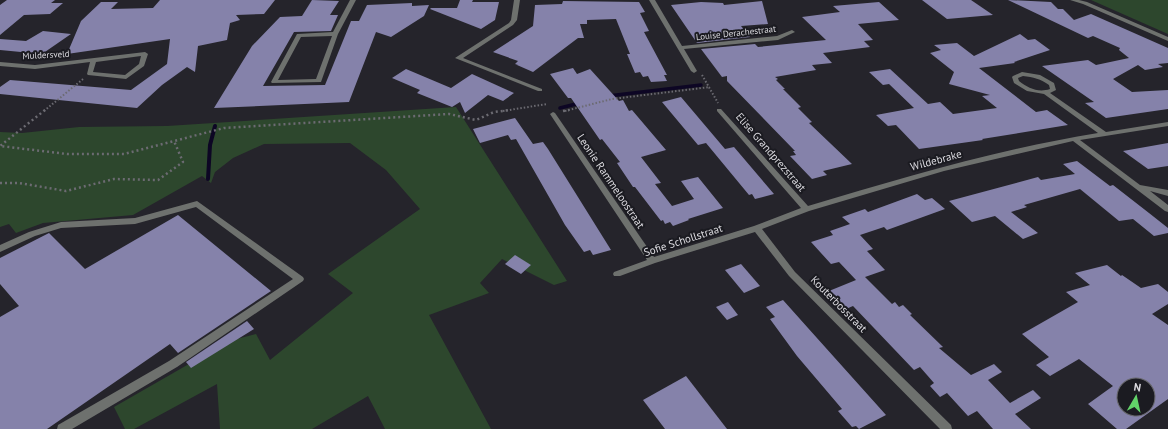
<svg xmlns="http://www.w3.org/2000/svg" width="1168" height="429" font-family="'PT Sans',sans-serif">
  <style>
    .green { fill: #2d472d }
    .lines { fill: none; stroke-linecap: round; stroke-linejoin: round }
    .stream-far1 { stroke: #0d0624; stroke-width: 3.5 }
    .stream { stroke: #0d0624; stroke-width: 4 }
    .building { fill: #8582aa; fill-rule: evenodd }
    .path-far1 { stroke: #6c6b72; stroke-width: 2; stroke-dasharray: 1.5 2; stroke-linecap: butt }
    .path { stroke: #6c6b72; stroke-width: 2.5; stroke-dasharray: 2 3; stroke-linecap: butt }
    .service { fill: #6e716e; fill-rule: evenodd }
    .minor { fill: #6e716e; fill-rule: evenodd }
    .tertiary { fill: #6e716e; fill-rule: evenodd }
    .labels { text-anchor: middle; stroke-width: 4; stroke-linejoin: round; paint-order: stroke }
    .far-street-label { font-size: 9px; fill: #dcdbe0; stroke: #1b1b21 }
    .street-label { font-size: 11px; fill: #dcdbe0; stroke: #1b1b21 }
  </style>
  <rect width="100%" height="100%" fill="#25242b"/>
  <g class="green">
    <polygon points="1091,0 1168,0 1168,34"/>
    <polygon points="456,107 567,281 554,285 502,259 480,283 489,293 429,315 491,429 385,429 368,396 312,429 220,429 217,384 134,429 125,429 114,407 229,341 256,334 270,360 353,293 328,274 420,209 386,170 350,143 264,144 233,158 215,172 211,183 202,176 133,215 43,223 16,233 9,224 0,227 0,132 22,133 79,127 167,126"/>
  </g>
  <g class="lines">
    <g class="stream-far1">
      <polyline points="608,96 701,85"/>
      <polyline points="560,108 580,103"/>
    </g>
    <polyline class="stream" points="208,179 210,145 215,126"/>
  </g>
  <g class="building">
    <polygon points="7,0 55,0 51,3 63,3 50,14 24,15 0,35 0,5"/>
    <polygon points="160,0 275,0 264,14 236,15 240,20 230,23 227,40 198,46 195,72 187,67 162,85 137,108 0,94 0,87 10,80 131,90 167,64 170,39 67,54 81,21 101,2 118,2 111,9 153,8"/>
    <polygon points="312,0 339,1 330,15 338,15 331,31 294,32 263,86 325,85 351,21 359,21 367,5 412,3 412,6 429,5 424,16 391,37 376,32 349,102 214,108 252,46 280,17 302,16"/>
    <polygon points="460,0 473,0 472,2 499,2 495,20 481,29 430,9 431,8 457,8"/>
    <polygon points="922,0 971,0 993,15 947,19"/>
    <polygon points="1008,0 1051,2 1058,9 1063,9 1074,20 1091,14 1168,48 1168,63 1158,64 1163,67 1145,70 1138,65 1113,79 1132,92 1168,90 1168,109 1106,118 1085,103 1094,102 1042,66 1088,60 1096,65 1129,58 1119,50 1120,48 1093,36 1088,38"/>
    <polygon points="563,1 639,2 645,12 640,13 649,31 644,32 667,75 664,75 667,81 651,82 648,76 643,77 640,72 635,73 627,54 630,54 616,19 587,20 587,24 580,24 584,38 578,38 533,72 517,65 518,65 515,64 518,61 493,52 533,26 535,5 562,4"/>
    <polygon points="762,1 768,24 741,26 750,37 697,43 671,5 701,2 723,3 724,5"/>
    <polygon points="879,2 899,20 858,24 873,40 864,41 870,47 823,53 832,63 812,65 816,70 775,77 778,79 776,80 785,89 783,89 801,107 798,108 812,122 809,123 852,164 823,171 827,175 812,179 790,156 796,155 793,151 795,151 727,81 727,76 722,77 701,49 755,44 758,47 826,40 802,17 840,12 833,6"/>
    <polygon points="43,31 71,34 42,54 0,50 0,39 26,41"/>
    <polygon points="1020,34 1028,40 1035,39 1050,50 1014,62 1015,63 979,68 1036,112 1047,110 1068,125 982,139 983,140 919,149 896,125 888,126 876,115 914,108 889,84 883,85 869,72 890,69 928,104 940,102 953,114 997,108 982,96 990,95 949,84 954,72 930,53 941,50 934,45 957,43 974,56"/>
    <polygon points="573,68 577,74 590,69 619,101 623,100 629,111 632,110 666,150 641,157 661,183 655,184 672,206 694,199 681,181 698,177 723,208 688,219 689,220 673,226 670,222 665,224 663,220 661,221 635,187 633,187 617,163 620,162 602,139 600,140 571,98 568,98 550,74"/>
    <polygon points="406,69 451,88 472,74 514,93 503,101 488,95 465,113 460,102 452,107 417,93 420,90 392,78"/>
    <polygon points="681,97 725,149 734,147 774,194 755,199 752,194 749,195 706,143 698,145 662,102"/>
    <polygon points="515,118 533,144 543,142 548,149 611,250 593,255 590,250 584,252 565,225 516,139 511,140 508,135 480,143 473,129"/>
    <polygon points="1168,143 1168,166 1148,169 1123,151"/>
    <polygon points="1077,161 1110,186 1113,185 1149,213 1168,228 1168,233 1154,236 1133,219 1119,221 1080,189 1024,205 1027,207 1011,212 1038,233 1023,239 995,216 972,222 949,201 1038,177 1041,180 1075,174 1063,164"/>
    <polygon points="917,194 925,200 932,198 945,209 887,230 884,227 860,235 873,249 867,251 885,270 865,277 892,304 895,302 899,307 903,305 912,314 910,315 943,347 939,348 971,375 994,364 1002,372 988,380 1010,403 1033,390 1041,398 1015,414 1031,429 993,429 977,411 968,416 947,393 940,397 930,386 934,383 920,367 914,370 853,306 846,309 829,291 856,280 839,262 831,264 811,242 833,235 830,231 850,224 842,217 865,209 868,212"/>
    <polygon points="178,215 271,291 178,353 170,344 47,429 0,429 0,317 19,306 0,284 0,258 49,233 85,269"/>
    <polygon points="515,255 531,265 521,274 505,264"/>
    <polygon points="741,264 760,286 744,293 725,270"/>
    <path d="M1107 265 1121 276 1122 275 1141 288 1158 284 1168 292V304L1152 314 1168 325V399L1126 429H1117L1088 404 1113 386 1079 359 1050 376 1036 365 1049 357 1022 334 1078 302 1066 292 1090 285 1075 273ZM1124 385H1148V409H1124Z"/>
    <polygon points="783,300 808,328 886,415 859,429 856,426 852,427 838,411 842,409 797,356 770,319 775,317 766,307"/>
    <polygon points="728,302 738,315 727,320 716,307"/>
    <polygon points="247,321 254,329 191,368 186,362"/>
    <polygon points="686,376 727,429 665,429 643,400"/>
  </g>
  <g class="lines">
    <g class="path-far1">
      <polyline points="702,75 718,103"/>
      <polyline points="44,111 83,79"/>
      <polyline points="503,111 547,104"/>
      <polyline points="565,111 612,99 710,87"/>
    </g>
    <g class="path">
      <polyline points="45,110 0,146 67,154 124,154 224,128 449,114 476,120 494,112 510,110"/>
      <polyline points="563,111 569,110"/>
      <polyline points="0,183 19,183 66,191 114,179 158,180 183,162 174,141"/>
    </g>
    <g class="service">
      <path d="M350 0H356L338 34 321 82 272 83 271 82 297 34 333 32ZM332 36 316 79 278 80 301 37Z"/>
      <polygon points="197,201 303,277 304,279 303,281 177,367 72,429 57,429 58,425 169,361 293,279 196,207 135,224 61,228 35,236 0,252 0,245 29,232 61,222 135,218"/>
    </g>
    <g class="minor">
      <polygon points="514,0 520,0 517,20 513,25 463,58 542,89 542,91 538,91 455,58 509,23 511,20"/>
      <polygon points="649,0 655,0 682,46 777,36 792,30 795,32 778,40 684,49 697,71 694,73 691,71"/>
      <path d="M145 52 148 54 144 66 126 79 88 75 87 74 90 62 35 69 0 66V62L35 65ZM141 56 139 64 125 75 93 72 96 62Z"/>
      <path d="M1022 72 1040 75 1054 83 1056 90 1050 93 1106 132 1168 122V126L1080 140 1140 185 1168 190V196L1150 191 1168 205V212L1165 211 1073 141 944 171 809 211 762 229 795 272 951 425 952 429H940L789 276 755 232 655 263 620 276H614L613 274 614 272 647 260 550 114 553 112 555 113 654 257 754 226 801 208 717 111V109H721L808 206C903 178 999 149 1098 133L1044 94 1027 91 1014 83 1012 77 1013 76ZM1023 76C1033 77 1041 79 1049 85L1050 89C1038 93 1028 88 1019 81L1018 78Z"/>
    </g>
    <polygon class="tertiary" points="1070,0 1079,0 1087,2 1168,37 1168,41 1083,4"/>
  </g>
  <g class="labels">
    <g class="far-street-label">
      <text transform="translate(736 33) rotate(-6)" y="3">Louise Derachestraat</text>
      <text transform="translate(46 55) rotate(-3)" y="3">Muldersveld</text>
    </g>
    <g class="street-label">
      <text transform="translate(771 152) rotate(49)" y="4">Elise Grandprezstraat</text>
      <text transform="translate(936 160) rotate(-15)" y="4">Wildebrake</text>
      <text transform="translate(611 181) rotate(56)" y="4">Leonie Rammeloostraat</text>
      <text transform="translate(683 240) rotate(-18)" y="4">Sofie Schollstraat</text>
      <text transform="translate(839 304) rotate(45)" y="4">Kouterbosstraat</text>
    </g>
  </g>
  <g transform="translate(1136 397) rotate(9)"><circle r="19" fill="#1b1b21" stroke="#68686d"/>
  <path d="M0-3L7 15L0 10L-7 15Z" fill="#62d469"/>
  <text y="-6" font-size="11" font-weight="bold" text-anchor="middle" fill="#dcdbe0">N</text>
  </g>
</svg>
